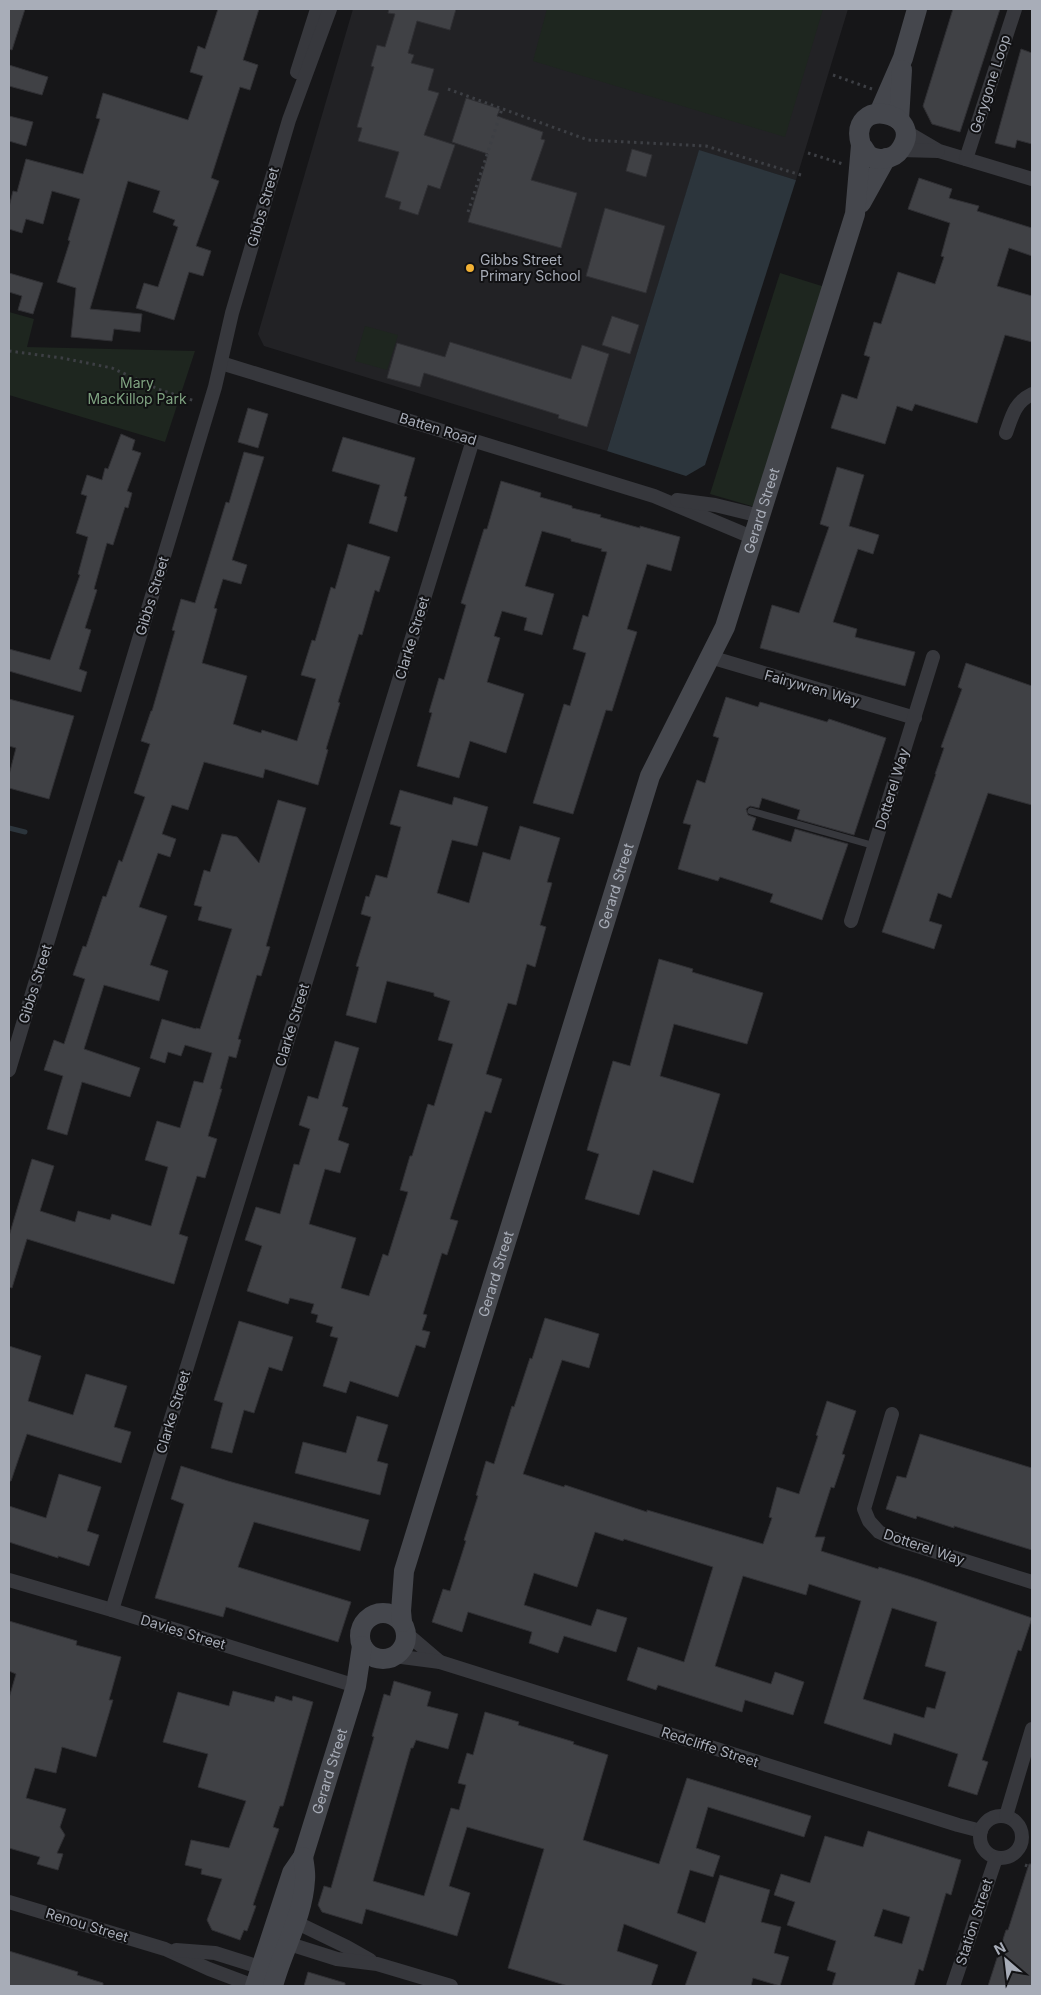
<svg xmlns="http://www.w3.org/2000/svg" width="1041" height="1995" font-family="Inter,sans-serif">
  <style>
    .built { fill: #222225 }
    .green { fill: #1e261f }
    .water { fill: #2c353c }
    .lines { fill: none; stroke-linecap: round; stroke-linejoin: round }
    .stream { stroke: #2c353c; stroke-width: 5 }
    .building { fill: #404145; stroke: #303034; fill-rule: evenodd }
    .path { stroke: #3d3f44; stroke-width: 3; stroke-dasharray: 2.5 4; stroke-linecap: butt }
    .lane { stroke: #37383d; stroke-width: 7 }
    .street { stroke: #37383d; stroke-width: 14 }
    .secondary { stroke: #45474d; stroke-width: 20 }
    .poi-dot { fill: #f2b134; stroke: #111113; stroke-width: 2 }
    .labels { text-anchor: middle; stroke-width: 4; stroke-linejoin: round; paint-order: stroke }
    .street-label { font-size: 14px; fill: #a8adb8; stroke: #111113 }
    .poi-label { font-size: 14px; fill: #a8adb8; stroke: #111113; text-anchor: start }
    .park-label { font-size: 14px; fill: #7fa381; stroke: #111113 }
  </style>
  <rect width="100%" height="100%" fill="#161618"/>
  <polygon class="built" points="353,9 848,9 796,180 699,151 607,451 264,346 258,334"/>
  <g class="green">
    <polygon points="547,9 823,9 785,137 533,61"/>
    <polygon points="780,273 825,287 755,507 710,494"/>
    <polygon points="9,312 34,319 27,347 195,351 165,442 9,395"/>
    <polygon points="365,326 398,335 387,370 355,361"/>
  </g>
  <polygon class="water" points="699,150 796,180 705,465 686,476 607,451"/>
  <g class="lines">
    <polyline class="stream" points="9,828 25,832"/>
  </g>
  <g class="building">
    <polygon points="9,9 25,9 12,50 9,49"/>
    <polygon points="218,9 259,9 243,60 258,65 250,90 240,87 211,178 219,181 196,246 211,251 203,276 189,272 174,320 136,308 144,283 158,287 178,227 173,225 175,220 153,212 160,191 128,181 90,309 142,314 140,332 114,329 112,341 71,337 76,288 57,282 70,241 68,240 80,199 52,191 43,224 26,219 22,233 9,229 9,207 13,191 17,192 26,159 83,174 100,119 96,118 103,93 188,120 203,76 190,72 198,46 205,49"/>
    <polygon points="389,9 456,9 450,30 417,21 408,53 414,55 411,63 434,69 428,90 439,93 424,135 455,145 440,189 428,185 418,215 399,209 401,202 385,197 399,152 358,141 362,128 357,127 374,67 371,66 377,45 385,47 395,14 388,13"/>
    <polygon points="953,9 1000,9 960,132 932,124 923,106"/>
    <polygon points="1021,49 1032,53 1032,144 1017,140 1015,148 995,143"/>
    <polygon points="9,65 48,77 42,95 9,86"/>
    <polygon points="466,98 500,109 497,116 543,132 541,139 545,140 531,180 577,193 561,248 468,222 488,154 452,142"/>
    <polygon points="9,116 33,122 26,146 9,141"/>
    <polygon points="632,149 652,155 646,177 626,171"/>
    <polygon points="919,178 952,189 949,198 979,206 977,211 1032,228 1032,256 1009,248 997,286 1032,296 1032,342 1005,335 977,423 915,404 912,411 897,406 885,444 831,428 842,394 857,399 870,357 864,355 874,322 881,324 898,272 935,284 944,257 941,256 950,223 908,209"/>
    <polygon points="605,208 665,226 646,293 586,276"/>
    <polygon points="9,273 43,283 33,314 18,310 22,296 9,292"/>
    <polygon points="612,316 639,325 630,354 602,345"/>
    <polygon points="450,342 571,379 582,345 609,354 587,427 558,418 559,415 424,373 420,387 387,378 397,343 445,357"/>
    <polygon points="248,408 268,414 258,448 238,442"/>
    <polygon points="121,434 135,440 132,450 141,453 127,491 132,493 128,508 125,507 113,545 107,543 94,589 97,590 85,628 91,630 79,669 87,672 81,692 9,671 9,649 50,660 80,575 78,574 88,537 76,533 87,496 81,494 87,475 102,480 105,468 108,469"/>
    <polygon points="343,437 415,458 404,496 407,497 397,532 369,523 380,485 332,471"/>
    <polygon points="244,452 264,457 232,560 247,565 241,584 223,579 214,608 217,609 202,663 247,676 233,724 261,733 262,730 297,741 316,679 301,675 312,640 315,641 331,587 335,589 348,544 390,557 379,592 375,590 362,635 359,634 338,702 340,703 326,749 328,750 318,785 265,769 263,778 204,762 188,810 172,805 162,834 176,839 170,857 158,853 139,907 167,916 150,965 168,971 159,1001 104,985 84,1049 140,1068 130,1097 82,1082 67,1135 47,1129 63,1076 44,1070 54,1040 64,1044 85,979 73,975 83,946 86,947 103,896 106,897 119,860 122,862 145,797 134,793 150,744 141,741 151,711 152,711 175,631 172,630 181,599 195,603 226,502 229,503"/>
    <polygon points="837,467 864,475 849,526 879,535 873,554 858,549 833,622 857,629 855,637 915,652 905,686 760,648 772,605 799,613 829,527 820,524"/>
    <polygon points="501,481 541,493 540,497 572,506 572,508 601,515 600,517 640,528 640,526 680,537 671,571 647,564 627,629 637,632 612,711 606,710 573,814 533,803 564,704 570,706 586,653 573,649 583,615 588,617 607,552 601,551 602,549 571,541 571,539 542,531 525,586 554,594 542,635 524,630 527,618 502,611 494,636 500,638 487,682 524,694 506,753 470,741 459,778 417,766 432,713 429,712 439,678 444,680 466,605 461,603 484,529 487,529"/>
    <polygon points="966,663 1032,686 1032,805 988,793 951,898 938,893 929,921 942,925 934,949 882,932 936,774 935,774 944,748 941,747 962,689 958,687"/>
    <polygon points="726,697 758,707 760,702 827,722 829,719 886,738 854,835 797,819 800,810 762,798 759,808 750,806 746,809 748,815 756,818 752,830 791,842 795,829 848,844 822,920 770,902 773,894 720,877 718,881 678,869 691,825 683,823 697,780 705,783 719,738 713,736"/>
    <polygon points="9,699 74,716 49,799 9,788 9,775 16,748 9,746"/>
    <polygon points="400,790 452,805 454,797 488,807 477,846 452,840 437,893 469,903 483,852 510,860 520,826 560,838 547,882 552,883 540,925 546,927 535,967 527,964 516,1005 508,1003 486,1074 502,1079 491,1113 485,1111 450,1219 458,1221 447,1255 442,1253 423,1314 427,1315 422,1330 430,1332 425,1348 416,1345 398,1397 350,1381 346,1393 323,1386 338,1338 330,1336 333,1327 316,1322 318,1315 311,1313 314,1304 290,1298 288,1304 247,1291 262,1246 245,1240 256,1207 280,1214 294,1164 299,1165 310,1129 299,1125 308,1096 318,1099 335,1041 359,1048 342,1106 348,1108 338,1140 349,1144 340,1173 325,1169 309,1224 356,1238 341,1288 369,1296 383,1254 388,1256 408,1192 400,1190 410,1156 412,1156 428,1104 434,1106 453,1044 438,1040 450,1001 434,996 434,993 387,981 376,1023 346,1015 359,967 356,966 371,917 361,914 366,896 369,897 376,875 387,878 401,827 390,824"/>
    <polygon points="278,800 306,808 266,946 270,947 261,976 257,975 238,1039 241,1040 236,1058 229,1056 220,1089 222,1089 208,1136 217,1139 205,1178 197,1176 179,1234 188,1237 174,1284 27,1239 12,1288 9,1287 9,1236 32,1159 54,1166 40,1211 75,1222 78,1211 110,1220 112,1214 151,1226 168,1167 145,1160 157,1121 180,1128 194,1081 203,1083 212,1053 185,1045 181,1056 168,1052 165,1063 150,1058 162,1019 196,1029 196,1028 200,1029 232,929 198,920 202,907 194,905 204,870 210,872 222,834 237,837 259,863"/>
    <polygon points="659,959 693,969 692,972 763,993 747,1044 674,1024 660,1076 720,1094 693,1183 653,1170 639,1215 585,1199 599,1154 587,1150 613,1061 630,1066"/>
    <path d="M545 1318 599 1334 589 1368 562 1360 523 1474 564 1487 565 1485 647 1512V1510L763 1544 772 1518 769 1517 777 1487 799 1494 818 1436 816 1435 827 1401 856 1411 842 1454 845 1455 834 1488 831 1487 815 1537H825L821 1551 878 1569 879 1567 918 1579 1032 1618 1021 1651 1018 1650 982 1760 988 1762 977 1795 948 1786 958 1754 894 1733 891 1745 824 1723 861 1601 809 1584 806 1595 743 1576 715 1666 771 1684 775 1672 804 1682 793 1715 745 1700 742 1712 658 1685 656 1690 627 1680 638 1647 684 1662 713 1567 624 1539 623 1541 595 1532 577 1587 534 1573 524 1605 591 1626 597 1609 627 1618 616 1652 564 1636 558 1653 529 1643 532 1632 468 1612 462 1632 432 1622 443 1589 450 1591 466 1541 464 1540 478 1496 476 1495 486 1461 494 1464 512 1406 514 1407 530 1358 532 1359ZM892 1608 937 1622 925 1666 946 1672 935 1709 927 1707 924 1718 863 1699Z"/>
    <polygon points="239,1321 293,1337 282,1371 269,1367 254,1413 244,1410 232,1453 211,1448 223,1403 214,1400"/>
    <polygon points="9,1346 41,1356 28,1401 73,1415 86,1374 127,1386 114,1427 131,1432 121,1463 27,1434 11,1481 9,1481"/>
    <polygon points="357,1416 388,1425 377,1461 388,1464 380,1495 295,1473 303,1442 346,1453"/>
    <polygon points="920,1434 1032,1468 1032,1550 954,1526 954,1528 917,1516 916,1519 886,1509 897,1476 906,1478"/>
    <polygon points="181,1466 228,1481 369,1520 360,1551 254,1522 238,1567 351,1602 338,1642 226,1607 223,1617 155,1598 184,1504 171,1499"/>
    <polygon points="59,1474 101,1487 87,1531 99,1535 89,1566 58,1556 58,1558 9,1542 9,1506 46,1518"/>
    <polygon points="9,1621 77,1641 76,1645 121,1657 109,1700 113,1700 96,1757 62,1747 56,1773 35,1768 26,1798 66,1809 60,1827 65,1835 57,1853 63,1854 58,1870 37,1864 40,1857 9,1848 9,1698 16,1674 9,1671"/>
    <polygon points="394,1681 431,1692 427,1706 458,1714 448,1749 416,1740 413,1748 411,1748 373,1881 424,1896 451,1808 459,1810 466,1785 458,1783 467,1753 473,1755 485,1712 519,1722 518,1725 574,1742 573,1744 608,1755 583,1840 659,1864 687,1778 811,1816 804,1837 708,1807 696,1848 720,1856 713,1877 690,1870 677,1913 705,1923 720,1875 770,1890 761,1922 781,1927 774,1953 789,1957 780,1986 753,1978 751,1986 685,1986 697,1952 624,1924 617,1951 658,1965 651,1986 568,1986 508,1968 544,1849 467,1827 449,1886 470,1893 457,1936 366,1909 362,1924 322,1912 318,1905 324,1886 331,1888 374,1737 372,1736 384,1694 390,1696"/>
    <polygon points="233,1691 274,1702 276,1696 292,1701 293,1696 313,1702 283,1806 280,1806 273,1827 279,1829 253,1905 256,1906 247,1931 244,1930 240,1940 212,1930 207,1920 222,1879 201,1874 202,1869 185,1865 191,1840 229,1848 246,1801 198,1787 208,1754 163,1742 178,1692 229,1706"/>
    <path d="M868 1831 961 1860 951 1895 946 1893 923 1971 919 1969 914 1986H832L836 1973 827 1970 836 1941 787 1925 795 1902 774 1895 781 1874 810 1883 825 1836 863 1847ZM883 1909 910 1917 902 1944 874 1936Z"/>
    <polygon points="1029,1864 1032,1864 1032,1986 988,1986 1006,1930 1008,1930"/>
    <polygon points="9,1951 78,1972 77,1975 103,1983 103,1986 9,1986"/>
    <polygon points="308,1972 345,1983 345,1986 304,1986"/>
  </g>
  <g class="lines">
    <g class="path">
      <polyline points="833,75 872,89"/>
      <polyline points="448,89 588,140 706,146 801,175"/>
      <polyline points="808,153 843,164"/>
      <polyline points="468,212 502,109"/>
      <polyline points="9,351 62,358 112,368 158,389 195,401"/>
      <polyline points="1025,1865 1032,1868"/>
    </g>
    <polyline class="lane" points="751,811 875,846"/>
    <g class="street">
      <polyline points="297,72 317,9"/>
      <polyline points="905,131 939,151 1032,179"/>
      <polyline points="900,150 938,151"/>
      <polyline points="966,159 1015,9"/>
      <polyline points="221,363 654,496 754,538"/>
      <path d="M1006 433C1012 416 1015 402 1032 394"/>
      <polyline points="677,500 715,505 760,516"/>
      <polyline points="710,657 915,718"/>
      <polyline points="851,921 933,657"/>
      <polyline points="9,1070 215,387 232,313 289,120 330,9"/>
      <polyline points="892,1414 864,1509 869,1521 879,1532 892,1538 1032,1582"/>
      <polyline points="9,1580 112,1610 356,1686"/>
      <polyline points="112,1610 473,440"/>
      <polyline points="406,1633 440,1662"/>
      <polyline points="394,1656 440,1662 958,1825 981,1831"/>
      <circle cx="1001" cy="1837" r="21"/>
      <polyline points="1006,1816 1032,1729"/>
      <polyline points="9,1902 165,1949 209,1969 254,1986"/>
      <polyline points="289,1919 347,1947 370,1960"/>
      <polyline points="280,1941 337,1959 377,1964 451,1986"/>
      <polyline points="176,1950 215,1953 269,1970"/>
      <polyline points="953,1986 996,1858"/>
    </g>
    <g class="secondary">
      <polyline points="879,113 903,58 917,9"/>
      <polyline points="899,120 902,70"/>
      <polyline points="861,203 886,158"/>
      <circle cx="383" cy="1636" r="23"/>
      <path id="s1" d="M402 1622 401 1611 404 1571 650 776 725 627 855 214 861 145C846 95 928 111 900 150 894 159 877 162 868 155 866 152 864 148 861 145"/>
      <path id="s2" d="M255 1986 292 1873 303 1857 356 1686 362 1646"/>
      <path d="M273 1986C282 1951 303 1917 305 1880 306 1873 304 1864 303 1857"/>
    </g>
  </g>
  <circle class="poi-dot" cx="470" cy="268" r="5"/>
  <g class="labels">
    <g class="street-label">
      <text transform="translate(990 84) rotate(-72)" y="5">Gerygone Loop</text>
      <text transform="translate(263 207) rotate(-74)" y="5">Gibbs Street</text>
      <text transform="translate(438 429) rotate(17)" y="5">Batten Road</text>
      <text dy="5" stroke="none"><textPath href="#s1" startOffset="1172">Gerard Street</textPath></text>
      <text transform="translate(152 596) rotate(-73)" y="5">Gibbs Street</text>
      <text transform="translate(412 638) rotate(-73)" y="5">Clarke Street</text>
      <text transform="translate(812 688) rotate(16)" y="5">Fairywren Way</text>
      <text transform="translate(892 789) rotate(-73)" y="5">Dotterel Way</text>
      <text dy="5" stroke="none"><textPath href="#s1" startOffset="768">Gerard Street</textPath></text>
      <text transform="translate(35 984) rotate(-73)" y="5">Gibbs Street</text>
      <text transform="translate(292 1025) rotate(-73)" y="5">Clarke Street</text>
      <text dy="5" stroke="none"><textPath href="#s1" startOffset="362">Gerard Street</textPath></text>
      <text transform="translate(173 1412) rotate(-73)" y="5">Clarke Street</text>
      <text transform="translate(924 1547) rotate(19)" y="5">Dotterel Way</text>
      <text transform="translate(183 1632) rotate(17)" y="5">Davies Street</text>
      <text transform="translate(710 1747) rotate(18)" y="5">Redcliffe Street</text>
      <text dy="5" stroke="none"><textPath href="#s2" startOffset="228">Gerard Street</textPath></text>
      <text transform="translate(974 1922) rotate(-72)" y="5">Station Street</text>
      <text transform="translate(87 1925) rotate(17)" y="5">Renou Street</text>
    </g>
    <g class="poi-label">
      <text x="480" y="265">Gibbs Street<tspan x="480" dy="16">Primary School</tspan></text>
    </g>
    <g class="park-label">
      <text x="137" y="388">Mary<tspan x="137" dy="16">MacKillop Park</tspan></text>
    </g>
  </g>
  <rect width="1041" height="1995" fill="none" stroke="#a8adb8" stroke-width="20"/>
  <g transform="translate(1006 1960) rotate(332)" stroke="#111113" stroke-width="4" paint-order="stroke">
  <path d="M0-4L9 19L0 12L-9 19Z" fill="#a8adb8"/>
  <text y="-8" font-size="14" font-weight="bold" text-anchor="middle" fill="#a8adb8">N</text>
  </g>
</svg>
